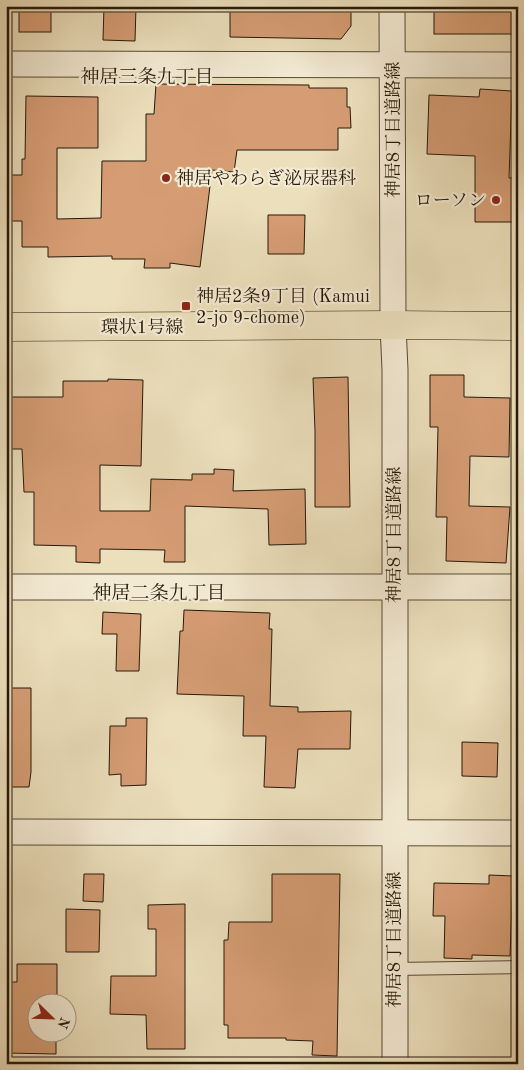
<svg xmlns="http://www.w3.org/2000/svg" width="524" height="1070" font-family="'Old Standard TT','Noto Serif JP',serif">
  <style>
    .building { fill: #d69d75; stroke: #261909 }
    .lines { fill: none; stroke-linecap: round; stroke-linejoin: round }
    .lane-casing { stroke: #584a36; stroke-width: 14 }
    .street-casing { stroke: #584a36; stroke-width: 27 }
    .primary-casing { stroke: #261909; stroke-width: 29 }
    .lane { stroke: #f3ead3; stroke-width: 12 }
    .street { stroke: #f3ead3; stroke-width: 25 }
    .primary { stroke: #ecdfbc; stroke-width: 28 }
    .poi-dot { fill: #8f2418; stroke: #f3ead3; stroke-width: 2 }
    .labels { text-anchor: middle; stroke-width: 4.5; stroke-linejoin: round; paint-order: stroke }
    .street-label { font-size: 18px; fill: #261909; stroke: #f3ead3 }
    .poi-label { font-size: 18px; fill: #261909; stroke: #f3ead3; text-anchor: start }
    .neighbourhood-label { font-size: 19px; fill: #261909; stroke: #f3ead3 }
  </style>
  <rect width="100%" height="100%" fill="#ecdfbc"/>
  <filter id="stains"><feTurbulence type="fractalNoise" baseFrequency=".004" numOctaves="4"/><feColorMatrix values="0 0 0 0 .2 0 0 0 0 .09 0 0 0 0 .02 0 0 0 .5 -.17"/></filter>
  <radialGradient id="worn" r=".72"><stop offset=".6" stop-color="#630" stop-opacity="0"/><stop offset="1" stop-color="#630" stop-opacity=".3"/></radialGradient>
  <g class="building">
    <rect x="19" y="6" width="32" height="26"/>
    <polygon points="104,6 136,6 135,41 103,40"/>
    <polygon points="230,6 334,6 334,10 351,10 351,26 341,39 230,37"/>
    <rect x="434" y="6" width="84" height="28"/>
    <polygon points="156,84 309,85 309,88 347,88 347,107 350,107 351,128 338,128 338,150 237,150 234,172 212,170 200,267 170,263 170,268 144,268 145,259 112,259 112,256 48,257 48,247 22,247 22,221 8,221 8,175 22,175 22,159 25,159 26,96 98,97 98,148 57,148 57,219 101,218 102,161 146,161 146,114 154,114"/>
    <polygon points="480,89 512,91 509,178 518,178 518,222 475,222 475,156 427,154 429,95 479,97"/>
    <polygon points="268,215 305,215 304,254 268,254"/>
    <polygon points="430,375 464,375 464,397 510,398 509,457 470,456 469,506 510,507 506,563 446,561 447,517 436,517 438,427 430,427"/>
    <polygon points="348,377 350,507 315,507 315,431 313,378"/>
    <polygon points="108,379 143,380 141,466 100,465 100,511 150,511 151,479 192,480 192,474 214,474 214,469 234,470 233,491 305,489 306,544 269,545 268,509 185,506 185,562 164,562 165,550 100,549 100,563 76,562 76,546 34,545 34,492 24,492 22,449 6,449 6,397 63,397 63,381 108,381"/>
    <polygon points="184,610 270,613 269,629 272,629 270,706 298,707 298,712 351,711 350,749 298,749 295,788 264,787 266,736 243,736 244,696 177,694 180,631 183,631"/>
    <polygon points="103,612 141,614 139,671 116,671 117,634 102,634"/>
    <polygon points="6,688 31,688 31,772 29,787 6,787"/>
    <polygon points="126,718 147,718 146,785 121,786 121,774 109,775 110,726 126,726"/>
    <polygon points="462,742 498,743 497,777 462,776"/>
    <polygon points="84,874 104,874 103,902 83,901"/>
    <polygon points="272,874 340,874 337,1056 312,1055 313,1041 286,1040 286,1038 228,1038 228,1025 224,1025 224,940 228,940 229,922 272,922"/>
    <polygon points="489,875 513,876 510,956 472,955 472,959 444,958 445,916 433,916 434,883 489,884"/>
    <polygon points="185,904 185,1049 147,1049 146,1015 110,1014 111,976 156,976 156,929 148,929 148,905"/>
    <polygon points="66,909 100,910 99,952 66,952"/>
    <polygon points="17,964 57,964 57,1002 38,1002 38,1032 56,1032 56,1054 6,1053 6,982 17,982"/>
  </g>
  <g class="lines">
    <defs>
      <polyline id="lane" points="394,969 518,967"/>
      <g id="street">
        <polyline points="392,6 393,325 395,370 395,1064"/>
        <polyline points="6,64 518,65"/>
        <polyline points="6,587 518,587"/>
        <polyline points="6,832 518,833"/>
      </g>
      <polyline id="primary" points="6,327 393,325 518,326"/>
    </defs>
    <use href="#lane" class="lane-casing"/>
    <use href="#street" class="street-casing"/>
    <use href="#primary" class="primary-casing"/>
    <use href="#lane" class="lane"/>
    <use href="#street" class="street"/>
    <use href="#primary" class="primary"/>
  </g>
  <g class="poi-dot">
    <circle cx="166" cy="178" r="5"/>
    <circle cx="496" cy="200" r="5"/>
    <rect x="181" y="301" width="10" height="10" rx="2.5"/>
  </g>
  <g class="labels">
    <g class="street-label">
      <text transform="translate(393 130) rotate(-90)" y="6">神居8丁目道路線</text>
      <text x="142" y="333">環状1号線</text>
      <text transform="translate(394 535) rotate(-90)" y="6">神居8丁目道路線</text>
      <text transform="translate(394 940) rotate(-90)" y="6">神居8丁目道路線</text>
    </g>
    <g class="poi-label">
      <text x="176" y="184">神居やわらぎ泌尿器科</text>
      <text x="486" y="206" text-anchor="end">ローソン</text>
      <text x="196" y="302">神居2条9丁目 (Kamui<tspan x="196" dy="21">2-jo 9-chome)</tspan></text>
    </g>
    <g class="neighbourhood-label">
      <text x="147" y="83">神居三条九丁目</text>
      <text x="159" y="599">神居二条九丁目</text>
    </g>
  </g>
  <rect width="524" height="1070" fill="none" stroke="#ecdfbc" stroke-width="25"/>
  <rect x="8" y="8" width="509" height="1055" fill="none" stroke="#261909" stroke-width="2.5"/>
  <rect x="12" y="12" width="499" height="1045" fill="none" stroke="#261909"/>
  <g transform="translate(52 1018) rotate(113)"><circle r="24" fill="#f3ead3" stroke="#a19682"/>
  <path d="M0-4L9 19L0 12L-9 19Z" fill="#8f2418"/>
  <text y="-8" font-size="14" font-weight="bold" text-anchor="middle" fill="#261909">N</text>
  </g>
  <rect width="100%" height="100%" filter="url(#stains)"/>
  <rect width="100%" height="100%" fill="url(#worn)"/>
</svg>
